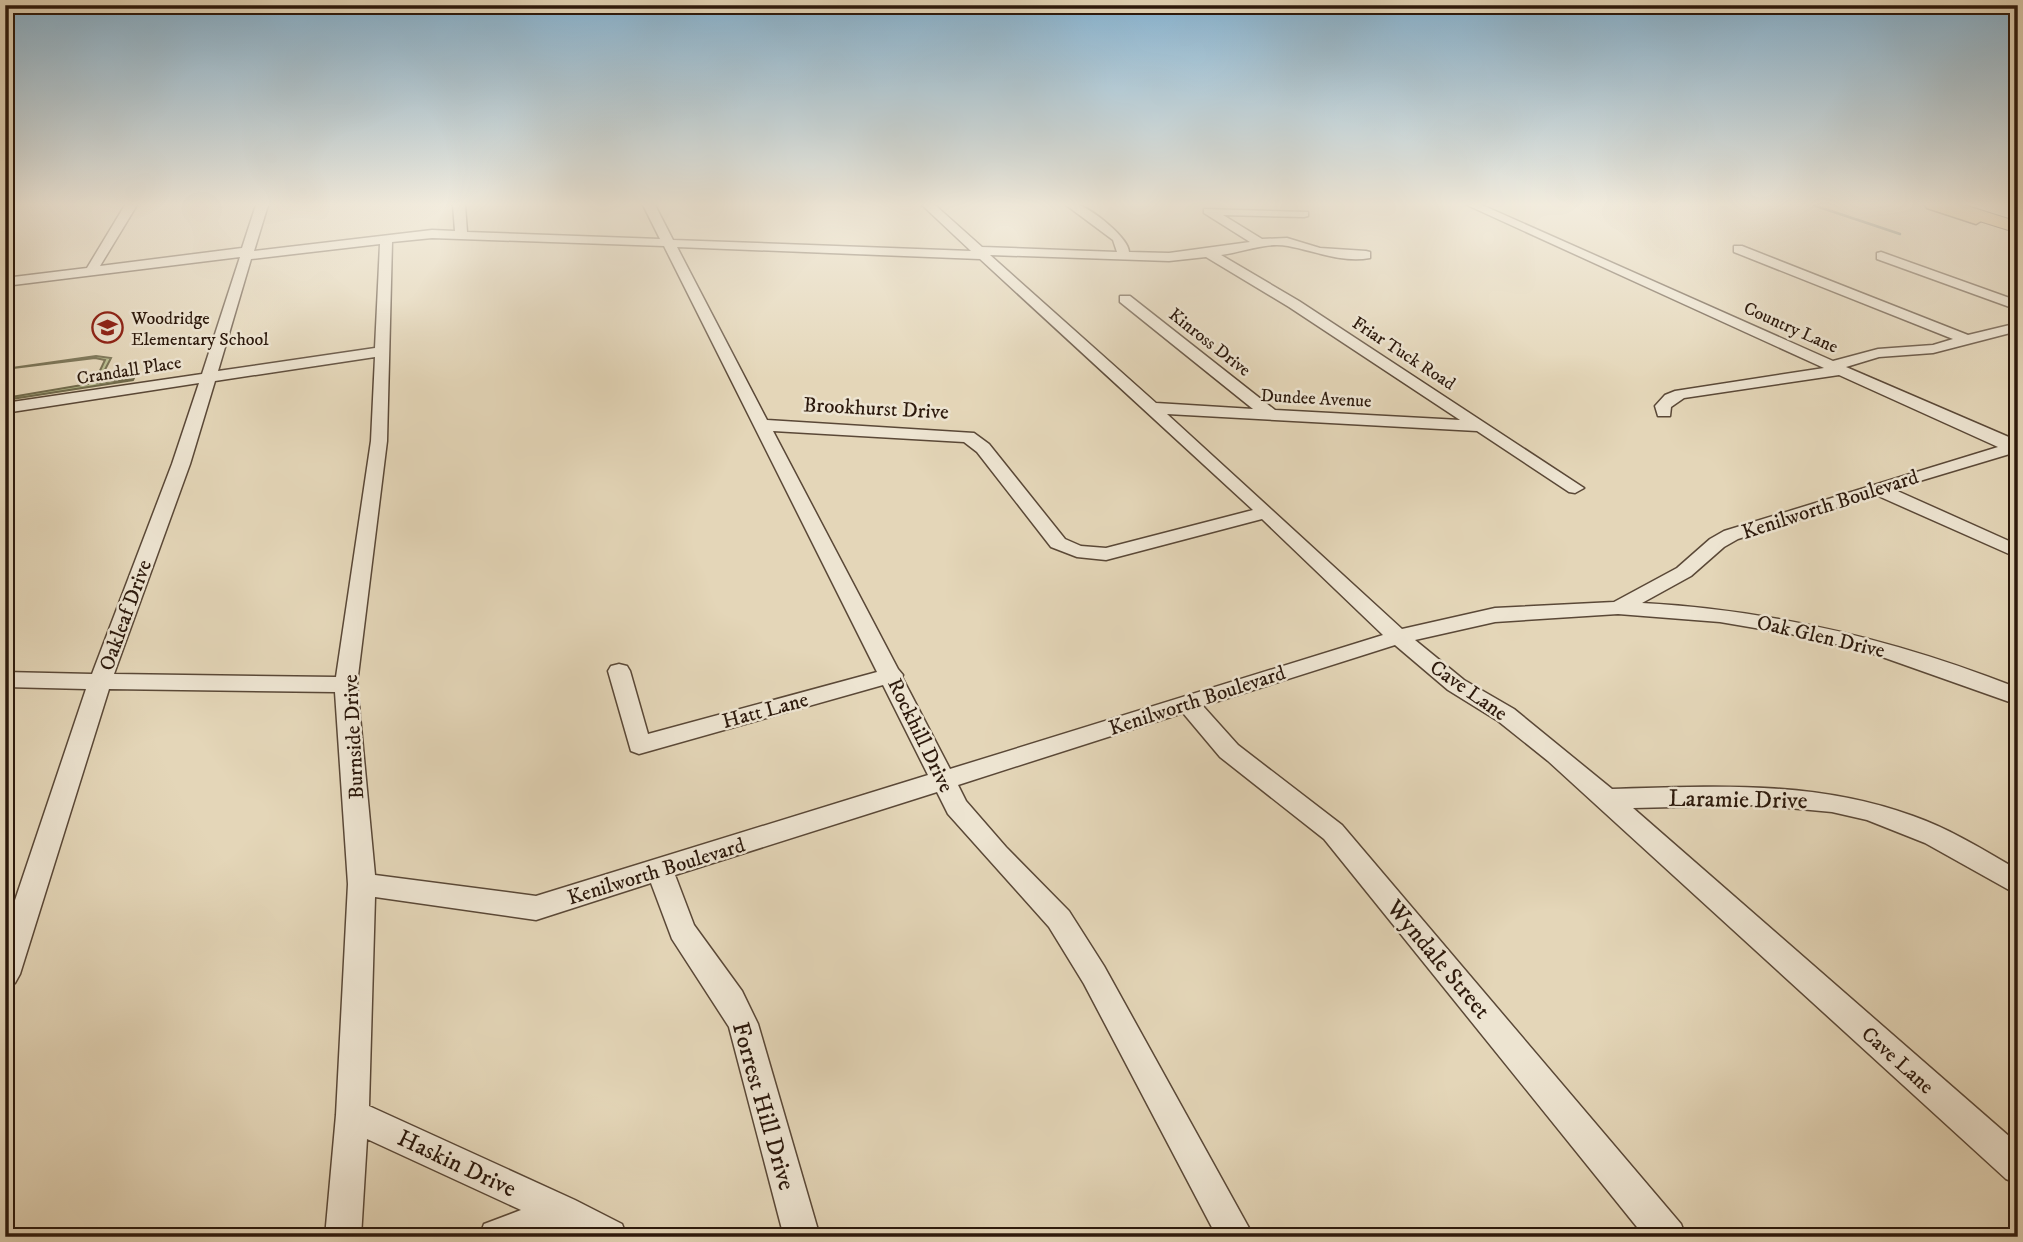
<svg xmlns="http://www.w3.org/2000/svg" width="2023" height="1242" font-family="'IM FELL DW Pica',serif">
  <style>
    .green { fill: #b6bd8d; stroke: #716b4c; stroke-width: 2 }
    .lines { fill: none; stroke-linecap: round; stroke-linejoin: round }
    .stream { stroke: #6c7872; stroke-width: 2.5 }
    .minor-casing { stroke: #5a4837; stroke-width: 3 }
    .major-casing { stroke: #2c190c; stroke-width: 3 }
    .highway-casing { stroke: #2c190c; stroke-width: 2 }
    .minor { fill: #ede4d1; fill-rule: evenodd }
    .major { fill: #e2bb7c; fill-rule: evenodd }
    .highway { fill: #e2bb7c; fill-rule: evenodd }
    .labels { text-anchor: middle; stroke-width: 5; stroke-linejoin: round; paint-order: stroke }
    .far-poi-label { font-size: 18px; fill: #2c190c; stroke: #ede4d1; text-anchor: start }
    .far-street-label { font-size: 18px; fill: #2c190c; stroke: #ede4d1 }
    .street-label { font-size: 21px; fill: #2c190c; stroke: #ede4d1 }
    .near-street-label { font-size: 24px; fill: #2c190c; stroke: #ede4d1 }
  </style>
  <rect width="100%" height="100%" fill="#e4d6b8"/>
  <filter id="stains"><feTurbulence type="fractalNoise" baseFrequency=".00286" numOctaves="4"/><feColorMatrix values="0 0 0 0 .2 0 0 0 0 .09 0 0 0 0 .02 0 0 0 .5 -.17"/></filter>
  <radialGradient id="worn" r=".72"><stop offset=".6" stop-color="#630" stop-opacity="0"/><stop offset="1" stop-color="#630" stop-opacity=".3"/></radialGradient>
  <polygon class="green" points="96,356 111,358 98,383 134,378 133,380 5,400 5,398 88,384 96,379 105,360 95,358 5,369"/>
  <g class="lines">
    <polyline class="stream" points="1813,205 1900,234"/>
    <defs>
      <g id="minor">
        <path d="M125 205H137L100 266 242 248 256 205H268L254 251 432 230 455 231 453 205H465L467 232 660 239 643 205H655L673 240 971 251 922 205H935L982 247 1117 252 1113 240 1066 205C1070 205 1074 204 1078 205 1091 208 1129 238 1129 252L1169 253 1250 242 1204 213V209L1308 212V216L1304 217 1223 215 1262 239 1287 238 1320 248 1366 251 1370 252V258C1341 263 1315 251 1288 246 1265 242 1243 252 1221 255L1299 301 1584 488 1575 493 1569 492 1477 431 1167 414 1402 629 1495 608 1614 602 1677 568 1710 539 1724 531 1998 447 1839 375 1684 398 1671 407 1670 416H1658L1655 406 1665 395 1675 391 1824 368 1467 205H1482L1833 361 1878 349 1933 345 1953 339 1734 252V246H1742L1968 335 2018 323V331L1933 353 1879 357 1846 367 2018 441V454L2013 453 1893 489 2018 545V558L1876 495 1738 539 1724 547 1691 576 1642 603C1773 610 1896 640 2018 688V705L1871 653 1808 637 1720 622 1618 614 1495 622 1415 640 1464 680 1514 709 1612 789C1714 786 1815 780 1913 816 1950 829 1984 850 2018 870V895L1925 843 1867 820 1832 812 1757 805 1633 808 2018 1144V1184L2006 1179 1548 761 1498 721 1448 690 1395 645 1203 706 1238 745 1342 825 1681 1224 1686 1237H1645L1324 839 1220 757 1183 713 958 785 966 801 1006 847 1069 911 1104 966 1254 1237H1217L1084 984 1049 927 948 814 937 792 675 875 694 925 742 991 758 1024 820 1237H784L729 1027 672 939 651 883 536 920 375 897 369 1106 575 1200 622 1224 627 1237H479L484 1224 521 1210 367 1139 361 1237H325L336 1115 348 884 335 692 109 689 20 974 15 983 5 987V930L86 689 5 687V672L92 674 172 464 199 383 5 413V403L202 374 240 257 5 286V278L87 268ZM432 238 664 246 877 672 648 734 630 671 627 666 619 664 611 666 608 671 631 751 639 754 883 685 928 775 536 896 375 875 357 684 387 441 392 242ZM380 244 375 348 218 371 251 259ZM677 247 980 259 1253 510 1106 548 1081 546 1065 539 989 444 974 433 767 420ZM990 255 1169 261 1206 257 1289 307 1460 420 1275 410 1130 296H1120V302L1253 409 1156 403ZM375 357 371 441 336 677 114 674 190 464 215 381ZM773 431 964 442 977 452 1051 547 1077 557 1106 560 1262 519 1383 635 950 769 902 677 903 675 898 669Z"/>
        <polygon points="1881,252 2018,301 2018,310 1877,259 1877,253"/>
      </g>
      <polygon id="major" points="1925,205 1947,205 1981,216 1984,219 1976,224 1927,208"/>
      <polygon id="highway" points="1939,205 1964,205 2018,222 2018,233 1941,209"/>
    </defs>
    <use href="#minor" class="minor-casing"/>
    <use href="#major" class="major-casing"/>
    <use href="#highway" class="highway-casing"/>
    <use href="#minor" class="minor"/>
    <use href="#major" class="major"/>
    <use href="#highway" class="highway"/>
  </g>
  <linearGradient id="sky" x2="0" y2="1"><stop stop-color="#87b5d4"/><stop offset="0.54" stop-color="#f3eddf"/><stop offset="1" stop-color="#f3eddf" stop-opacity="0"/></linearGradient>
  <rect width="2023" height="379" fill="url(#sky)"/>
  <defs>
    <symbol id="school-ring" viewBox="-11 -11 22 22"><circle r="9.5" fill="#ede4d1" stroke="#8f2418" stroke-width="1.5"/><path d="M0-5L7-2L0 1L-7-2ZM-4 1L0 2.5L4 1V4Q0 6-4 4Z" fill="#8f2418"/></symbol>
  </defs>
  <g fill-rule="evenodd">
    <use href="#school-ring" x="90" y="310" width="35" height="35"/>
  </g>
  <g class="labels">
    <g class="far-poi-label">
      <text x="131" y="324">Woodridge<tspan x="131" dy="21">Elementary School</tspan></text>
    </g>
    <g class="far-street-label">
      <text transform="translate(1791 327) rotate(24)" y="6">Country Lane</text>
      <text transform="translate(1210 342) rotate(38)" y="6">Kinross Drive</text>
      <text transform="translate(1404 353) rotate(33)" y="6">Friar Tuck Road</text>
      <text transform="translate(129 370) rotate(-9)" y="6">Crandall Place</text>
      <text transform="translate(1316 398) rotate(3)" y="6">Dundee Avenue</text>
    </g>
    <g class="street-label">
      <text transform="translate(876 408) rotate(3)" y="7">Brookhurst Drive</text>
      <text transform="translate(1830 504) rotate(-18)" y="7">Kenilworth Boulevard</text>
      <text transform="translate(125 615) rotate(-70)" y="7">Oakleaf Drive</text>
      <text transform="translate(1821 636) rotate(13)" y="7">Oak Glen Drive</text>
      <text transform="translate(1469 690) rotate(35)" y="7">Cave Lane</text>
      <text transform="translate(1197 700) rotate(-18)" y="7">Kenilworth Boulevard</text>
      <text transform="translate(765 710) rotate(-15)" y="7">Hatt Lane</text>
      <text transform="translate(921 735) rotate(64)" y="7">Rockhill Drive</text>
      <text transform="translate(353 737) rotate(-93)" y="7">Burnside Drive</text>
      <text transform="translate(656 871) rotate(-17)" y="7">Kenilworth Boulevard</text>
      <text transform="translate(1898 1060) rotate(42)" y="7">Cave Lane</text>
    </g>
    <g class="near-street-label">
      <text transform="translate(1738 799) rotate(1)" y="8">Laramie Drive</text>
      <text transform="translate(1439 959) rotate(50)" y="8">Wyndale Street</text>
      <text transform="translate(764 1106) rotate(74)" y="8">Forrest Hill Drive</text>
      <text transform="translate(457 1163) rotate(25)" y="8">Haskin Drive</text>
    </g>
  </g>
  <rect width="2023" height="1242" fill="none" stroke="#e4d6b8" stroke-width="28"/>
  <rect x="7" y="7" width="2009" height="1228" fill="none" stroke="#2c190c" stroke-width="3.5"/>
  <rect x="14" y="14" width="1995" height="1214" fill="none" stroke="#2c190c" stroke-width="2"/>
  <rect width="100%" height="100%" filter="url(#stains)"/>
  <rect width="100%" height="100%" fill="url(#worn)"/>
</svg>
